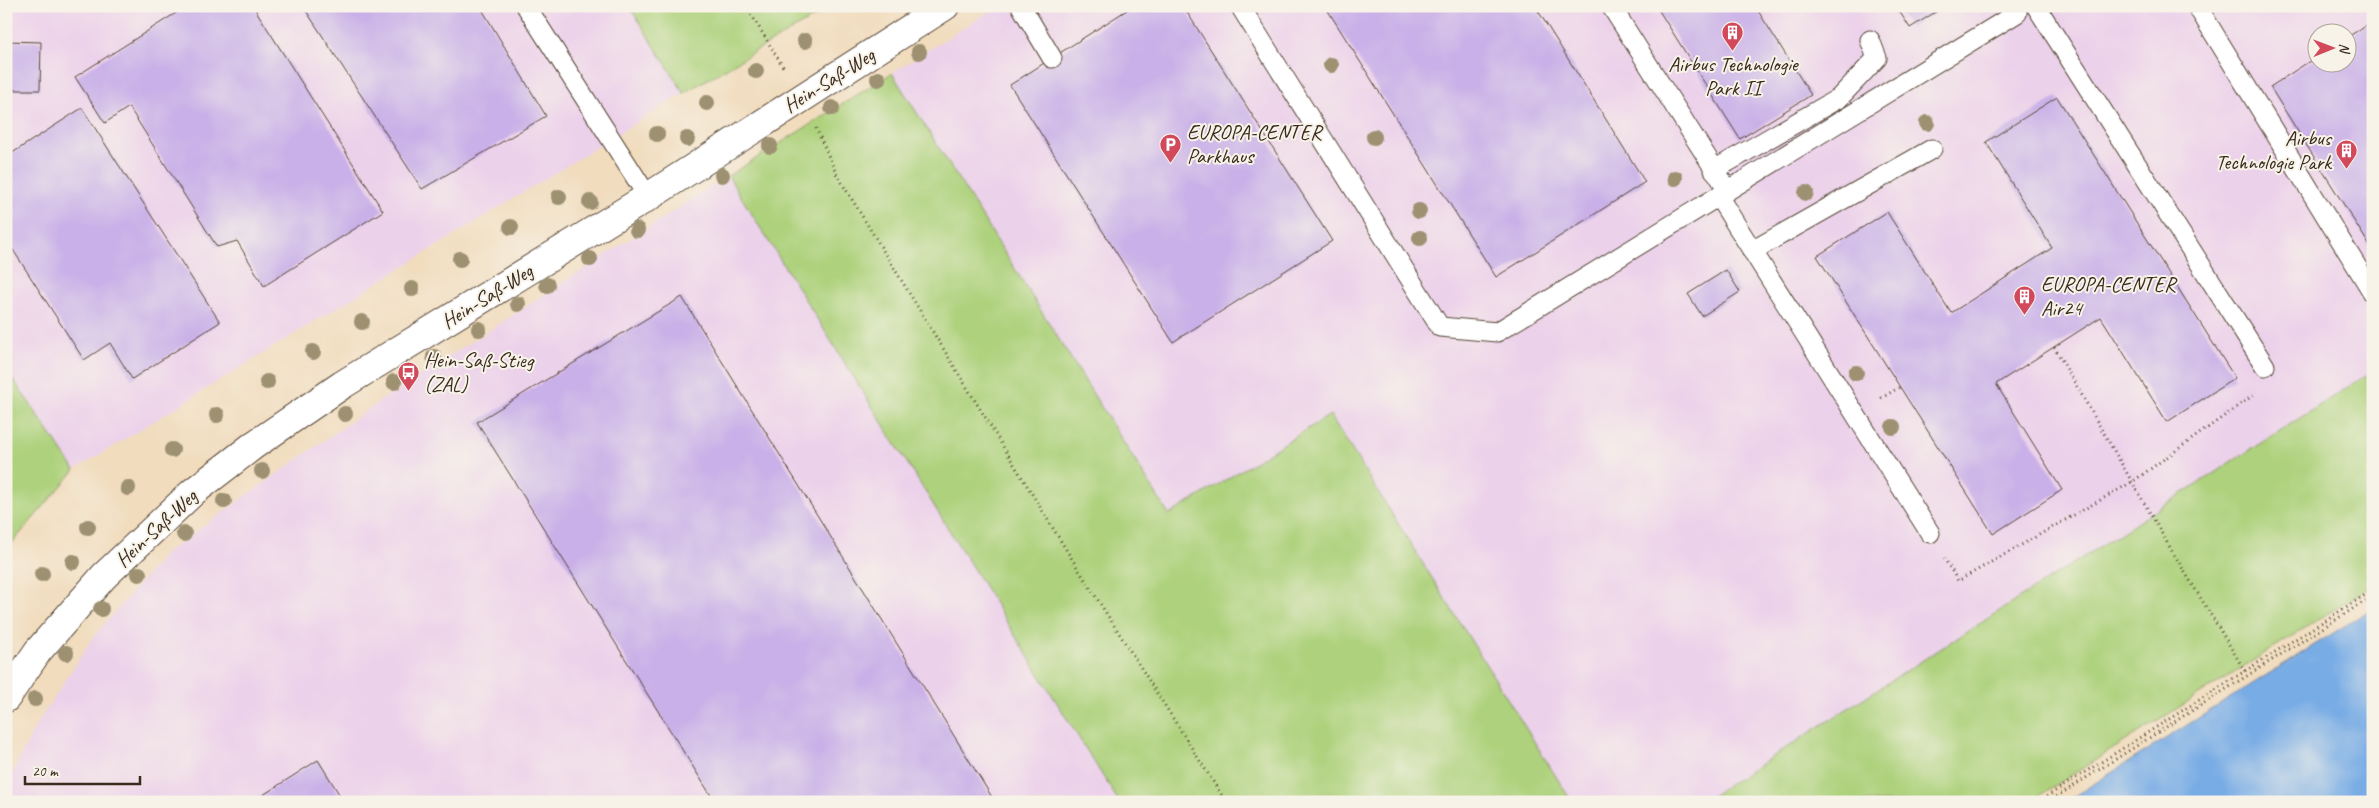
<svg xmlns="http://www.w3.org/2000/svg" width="2379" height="808" font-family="Caveat,sans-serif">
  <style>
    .built { fill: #ecd1ea; fill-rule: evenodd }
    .green { fill: #add17b; stroke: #747e4c }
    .water { fill: #78ace5; stroke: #5a6b82 }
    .building { fill: #c9b0e8 }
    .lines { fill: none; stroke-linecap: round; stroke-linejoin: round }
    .lane-casing { stroke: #564536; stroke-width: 21 }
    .street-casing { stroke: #564536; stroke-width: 30 }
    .path { stroke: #564536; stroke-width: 3; stroke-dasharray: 1 4; stroke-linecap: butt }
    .lane { stroke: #fff; stroke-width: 19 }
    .street { stroke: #fff; stroke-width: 28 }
    .tree { fill: #9d9172 }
    .labels { text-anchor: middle; stroke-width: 4; stroke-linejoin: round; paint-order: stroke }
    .poi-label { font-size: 21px; fill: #3b2a1e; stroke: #f7f3e8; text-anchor: start }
    .street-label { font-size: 21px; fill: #3b2a1e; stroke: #f7f3e8 }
  </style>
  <rect width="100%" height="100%" fill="#f7f3e8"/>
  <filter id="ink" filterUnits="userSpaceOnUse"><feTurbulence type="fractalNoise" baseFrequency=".02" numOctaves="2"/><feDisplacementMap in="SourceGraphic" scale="10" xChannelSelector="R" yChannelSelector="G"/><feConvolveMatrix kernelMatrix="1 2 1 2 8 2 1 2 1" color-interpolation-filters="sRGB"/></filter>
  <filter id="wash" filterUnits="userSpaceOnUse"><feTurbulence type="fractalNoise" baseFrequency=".0096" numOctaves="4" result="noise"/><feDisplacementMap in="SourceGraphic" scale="20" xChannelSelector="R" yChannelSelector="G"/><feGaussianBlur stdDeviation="1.12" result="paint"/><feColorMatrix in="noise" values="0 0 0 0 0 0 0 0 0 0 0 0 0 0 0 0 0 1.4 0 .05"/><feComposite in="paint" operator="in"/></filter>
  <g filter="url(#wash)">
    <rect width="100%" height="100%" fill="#f1dcbd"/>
    <g class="built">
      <polygon points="6,6 629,6 684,93 75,470 6,369"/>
      <path d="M998 6H2373V371L1702 802H1572L1330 415 1169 515 892 73ZM2316 32H2346V62H2316Z"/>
      <polygon points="728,176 1119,802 6,802 6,787 34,729 94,636 167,552 380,401"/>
    </g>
    <g class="green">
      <polygon points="629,6 833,6 684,93"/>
      <polygon points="892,73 1169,515 1330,415 1572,802 1119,802 728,176"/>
      <polygon points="6,369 75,470 6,550"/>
      <polygon points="2373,371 2373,585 2029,802 1702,802"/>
    </g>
    <polygon class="water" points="2373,608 2373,802 2065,802"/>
    <g id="blocks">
      <g class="building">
        <polygon points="187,6 253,6 383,211 264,286 237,241 217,247 129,107 105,123 75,77"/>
        <polygon points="303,6 480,6 546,116 422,189"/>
        <polygon points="1133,6 1183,6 1332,241 1173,342 1010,85"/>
        <polygon points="1325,6 1535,6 1645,182 1496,277"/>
        <polygon points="1656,6 1755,6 1811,95 1740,139"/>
        <polygon points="1896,6 1945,6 1910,28"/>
        <polygon points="2373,21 2373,251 2270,87 2316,57 2316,62 2346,62 2346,38"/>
        <polygon points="6,41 41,42 40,90 6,90"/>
        <polygon points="2057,97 2235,378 2167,422 2101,317 1996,384 2062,490 1993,534 1817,256 1887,212 1951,313 2052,248 1986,142"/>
        <polygon points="82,108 220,322 132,379 110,343 84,360 6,239 6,157"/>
        <polygon points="1726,270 1740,292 1702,316 1688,294"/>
        <polygon points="682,297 995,802 715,802 477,422"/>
        <polygon points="318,760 344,802 252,802"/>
      </g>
    </g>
  </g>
  <g filter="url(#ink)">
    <use href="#blocks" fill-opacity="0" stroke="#564536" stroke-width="1"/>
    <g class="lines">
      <defs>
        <g id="lane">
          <polyline points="526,6 648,197"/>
          <polyline points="1021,6 1052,58"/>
          <polyline points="1240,6 1440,327 1497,332 2017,13 2017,6"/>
          <polyline points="1611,6 1722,181"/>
          <polyline points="2036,6 2265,366"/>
          <polyline points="2197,6 2373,293"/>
          <polyline points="1714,170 1839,98 1877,58 1870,40"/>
          <polyline points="1718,196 1930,533"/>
          <polyline points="1752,251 1932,149"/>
        </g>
        <polyline id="street" points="6,698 38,651 104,576 193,492 254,445 342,385 648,197 945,6"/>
      </defs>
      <use href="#lane" class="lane-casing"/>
      <use href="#street" class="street-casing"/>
      <g class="path">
        <polyline points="746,6 785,70"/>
        <polyline points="816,128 837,175 1070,556 1226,802"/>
        <polyline points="2054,347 2172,551 2245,671"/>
        <polyline points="1881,398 1900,387"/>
        <polyline points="1944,558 1958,581 2132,482 2255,394"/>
        <polyline points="2038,802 2373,590"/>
        <polyline points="2048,802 2373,596"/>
      </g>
      <use href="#lane" class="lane"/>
      <use href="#street" class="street"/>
    </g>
    <g class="tree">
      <circle cx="805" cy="41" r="8"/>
      <circle cx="919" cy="52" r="8"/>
      <circle cx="1331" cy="65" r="8"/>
      <circle cx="756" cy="71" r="8"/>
      <circle cx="878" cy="79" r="8"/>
      <circle cx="707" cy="103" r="8"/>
      <circle cx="832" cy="108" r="8"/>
      <circle cx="1927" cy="123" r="8"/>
      <circle cx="657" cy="134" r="8"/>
      <circle cx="1374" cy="137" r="8"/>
      <circle cx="687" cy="139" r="8"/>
      <circle cx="770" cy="146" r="8"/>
      <circle cx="722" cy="175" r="8"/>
      <circle cx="1675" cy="178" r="8"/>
      <circle cx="1806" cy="193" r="8"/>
      <circle cx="559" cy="197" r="8"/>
      <circle cx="590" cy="202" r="8"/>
      <circle cx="1419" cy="211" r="8"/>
      <circle cx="511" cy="227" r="8"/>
      <circle cx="637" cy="230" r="8"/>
      <circle cx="1420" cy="238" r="8"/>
      <circle cx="460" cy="259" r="8"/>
      <circle cx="590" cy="259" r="8"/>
      <circle cx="547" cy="285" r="8"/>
      <circle cx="412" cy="289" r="8"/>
      <circle cx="518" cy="304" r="8"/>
      <circle cx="362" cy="322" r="8"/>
      <circle cx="479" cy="329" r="8"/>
      <circle cx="313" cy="352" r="8"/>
      <circle cx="434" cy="357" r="8"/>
      <circle cx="1856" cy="373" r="8"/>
      <circle cx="267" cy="382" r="8"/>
      <circle cx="394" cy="382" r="8"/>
      <circle cx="345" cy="414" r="8"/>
      <circle cx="217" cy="415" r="8"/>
      <circle cx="1893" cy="427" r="8"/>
      <circle cx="172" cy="450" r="8"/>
      <circle cx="262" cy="471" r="8"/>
      <circle cx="128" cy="488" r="8"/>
      <circle cx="224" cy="501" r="8"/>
      <circle cx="88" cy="527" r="8"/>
      <circle cx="184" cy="534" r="8"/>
      <circle cx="73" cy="562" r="8"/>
      <circle cx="42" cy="574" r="8"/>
      <circle cx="139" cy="574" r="8"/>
      <circle cx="101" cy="609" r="8"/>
      <circle cx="66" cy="653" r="8"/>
      <circle cx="35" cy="699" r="8"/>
    </g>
  </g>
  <defs>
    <symbol id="building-pin" viewBox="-11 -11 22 30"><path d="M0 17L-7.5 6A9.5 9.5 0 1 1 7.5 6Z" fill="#d1495b" stroke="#f7f3e8"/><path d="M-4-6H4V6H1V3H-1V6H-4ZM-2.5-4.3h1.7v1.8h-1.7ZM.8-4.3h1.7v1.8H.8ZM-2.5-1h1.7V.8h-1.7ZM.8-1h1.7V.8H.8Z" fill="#fff"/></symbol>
    <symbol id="parking-pin" viewBox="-11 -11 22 30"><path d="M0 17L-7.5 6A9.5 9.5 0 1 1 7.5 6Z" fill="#d1495b" stroke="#f7f3e8"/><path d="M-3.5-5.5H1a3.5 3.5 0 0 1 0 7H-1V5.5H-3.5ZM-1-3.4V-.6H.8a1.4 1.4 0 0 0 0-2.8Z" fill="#fff"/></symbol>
    <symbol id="bus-pin" viewBox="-11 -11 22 30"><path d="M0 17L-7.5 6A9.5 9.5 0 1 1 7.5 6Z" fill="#d1495b" stroke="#f7f3e8"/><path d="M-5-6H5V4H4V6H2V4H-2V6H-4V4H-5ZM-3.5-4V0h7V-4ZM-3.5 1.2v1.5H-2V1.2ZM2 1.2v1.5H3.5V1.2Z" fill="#fff"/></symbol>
  </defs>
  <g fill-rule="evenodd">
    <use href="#building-pin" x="1720" y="20" width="25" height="34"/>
    <use href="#parking-pin" x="1158" y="132" width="25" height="34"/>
    <use href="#building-pin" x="2334" y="138" width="25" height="34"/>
    <use href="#building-pin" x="2012" y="284" width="25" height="34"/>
    <use href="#bus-pin" x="396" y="360" width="25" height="34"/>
  </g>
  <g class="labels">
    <g class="poi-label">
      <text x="1733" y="71" text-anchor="middle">Airbus Technologie<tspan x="1733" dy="24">Park II</tspan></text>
      <text x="1187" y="139">EUROPA-CENTER<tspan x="1187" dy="24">Parkhaus</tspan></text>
      <text x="2331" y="145" text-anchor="end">Airbus<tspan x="2331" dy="24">Technologie Park</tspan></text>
      <text x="2041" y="291">EUROPA-CENTER<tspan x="2041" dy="24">Air24</tspan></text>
      <text x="424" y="367">Hein-Saß-Stieg<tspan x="424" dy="24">(ZAL)</tspan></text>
    </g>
    <g class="street-label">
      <text transform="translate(829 80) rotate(-32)" y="7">Hein-Saß-Weg</text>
      <text transform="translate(487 296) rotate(-32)" y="7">Hein-Saß-Weg</text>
      <text transform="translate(156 528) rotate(-43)" y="7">Hein-Saß-Weg</text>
    </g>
  </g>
  <rect width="2379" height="808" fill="none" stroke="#f7f3e8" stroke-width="25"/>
  <g transform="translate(2332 48) rotate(89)"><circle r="24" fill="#f7f3e8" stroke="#aca397"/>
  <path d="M0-4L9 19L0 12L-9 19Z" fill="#d1495b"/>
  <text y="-8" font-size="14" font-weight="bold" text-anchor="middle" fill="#3b2a1e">N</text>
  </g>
  <path d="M25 776v8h115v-8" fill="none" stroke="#3b2a1e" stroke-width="2.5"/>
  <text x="32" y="776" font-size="15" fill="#3b2a1e" stroke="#f7f3e8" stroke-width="4" paint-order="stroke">20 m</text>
</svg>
